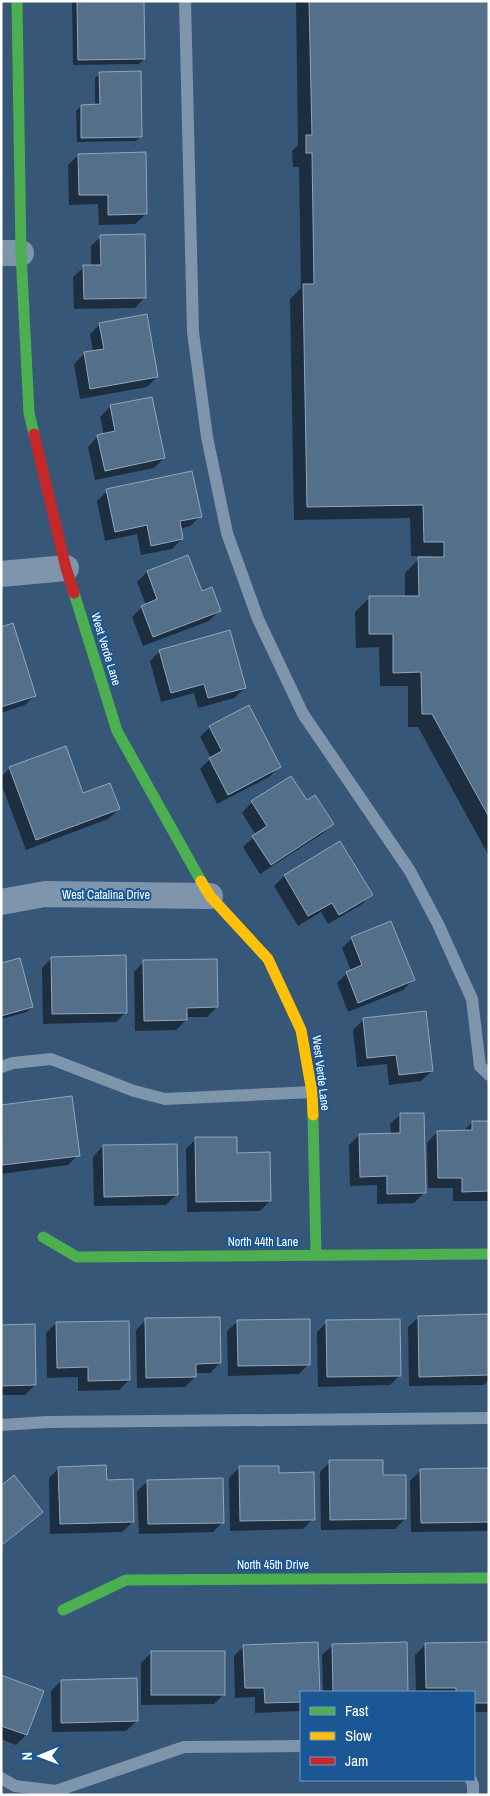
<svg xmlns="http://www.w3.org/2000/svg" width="490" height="1796" font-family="'Archivo Narrow',sans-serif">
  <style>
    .shadow { fill: #0007 }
    .building { fill: #546f89; stroke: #93a6b9 }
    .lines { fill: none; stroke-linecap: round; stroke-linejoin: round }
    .lane { stroke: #7e95ab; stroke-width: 12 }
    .street { stroke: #7e95ab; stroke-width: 26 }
    .fast { stroke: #4caf50; stroke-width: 11 }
    .slow { stroke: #ffc107; stroke-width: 11 }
    .jam { stroke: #c62828; stroke-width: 11 }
    .labels { text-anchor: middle; stroke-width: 4; stroke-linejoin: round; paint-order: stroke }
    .street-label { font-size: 12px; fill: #fff; stroke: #1a5794 }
  </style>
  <rect width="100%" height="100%" fill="#365778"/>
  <g class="shadow">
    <polygon points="72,1 143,1 144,59 139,64 73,65"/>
    <polygon points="296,1 489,1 489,856 418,727 408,727 408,686 380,686 379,647 356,648 355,612 369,598 405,597 405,573 419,559 431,558 431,556 411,556 410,518 294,520 290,299 301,288 299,167 293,167 292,151 298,145"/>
    <polygon points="100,73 141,136 136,141 77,142 76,111 81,106 95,106 95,78"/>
    <polygon points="78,155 146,214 135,224 99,225 98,204 69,205 68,165"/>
    <polygon points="101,236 145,297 135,308 74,309 73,277 84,267 91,267 91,246"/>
    <polygon points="100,324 157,377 147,387 80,399 74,364 84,354 93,352 90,334"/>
    <polygon points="110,407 164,458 154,468 95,480 88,447 98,436 104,435 100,417"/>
    <polygon points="107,491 201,516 190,526 180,529 182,539 172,549 141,555 137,534 105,541 97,501"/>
    <polygon points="147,572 201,593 219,611 209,621 143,646 132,617 142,607 146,605 137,582"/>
    <polygon points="1,629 35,695 25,705 1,713"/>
    <polygon points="160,651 245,688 234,698 198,708 194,693 161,702 150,661"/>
    <polygon points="210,727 279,767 269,777 217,804 200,769 211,758 200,737"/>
    <polygon points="10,768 83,795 119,809 108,819 26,850 1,783 1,777"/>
    <polygon points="252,802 306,802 332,824 322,834 260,874 243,847 256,835 242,813"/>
    <polygon points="340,843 371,895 361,905 328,924 321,912 298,926 274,886 284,876"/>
    <polygon points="352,938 413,980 403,990 348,1012 337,983 347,973 351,971 342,948"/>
    <polygon points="52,958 126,1012 116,1022 43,1024 42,968"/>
    <polygon points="144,961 217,1007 207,1017 186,1017 186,1020 176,1030 135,1031 134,972"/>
    <polygon points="1,965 32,1007 27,1012 1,1019"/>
    <polygon points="363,1020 432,1071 421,1081 389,1085 387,1064 357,1067 353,1030"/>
    <polygon points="1,1106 78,1155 68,1165 1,1174"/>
    <polygon points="401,1114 424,1193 414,1203 377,1204 377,1185 350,1186 349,1145 359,1135 391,1134 390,1124"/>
    <polygon points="472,1122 489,1122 489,1201 453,1201 453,1188 428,1188 427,1143 437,1132 463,1132"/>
    <polygon points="196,1139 236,1154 270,1201 260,1211 187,1212 186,1149"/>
    <polygon points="103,1146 176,1195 166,1205 94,1206 93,1157"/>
    <polygon points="489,1316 489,1380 484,1385 409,1386 408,1327 419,1317"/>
    <polygon points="146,1320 220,1363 210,1373 195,1373 195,1377 185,1387 137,1388 136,1330"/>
    <polygon points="238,1321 309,1364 299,1374 228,1376 227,1331"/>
    <polygon points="327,1322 400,1375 390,1385 318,1387 317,1332"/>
    <polygon points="56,1323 129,1380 119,1390 78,1391 78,1377 47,1378 46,1333"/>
    <polygon points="1,1326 35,1385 25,1395 1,1395"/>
    <polygon points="330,1462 381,1477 405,1519 395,1529 321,1530 320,1472"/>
    <polygon points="59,1468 133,1522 122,1532 50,1534 49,1478"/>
    <polygon points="239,1468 278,1474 313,1519 303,1529 230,1531 229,1478"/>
    <polygon points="489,1469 489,1529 486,1531 411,1532 410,1481 420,1471"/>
    <polygon points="148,1481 223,1522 213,1532 139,1534 137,1491"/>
    <polygon points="1,1487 42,1512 1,1547"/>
    <polygon points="489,1643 488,1712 474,1712 474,1692 416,1692 415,1655 425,1645"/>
    <polygon points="317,1644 318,1692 301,1692 301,1711 255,1713 255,1697 235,1698 234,1656 244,1646"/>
    <polygon points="406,1644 407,1692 323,1692 322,1655 333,1645"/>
    <polygon points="151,1653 224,1694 214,1704 141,1705 141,1663"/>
    <polygon points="1,1676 42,1692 26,1735 16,1745 1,1739"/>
    <polygon points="61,1681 137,1721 126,1731 52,1732 51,1691"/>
  </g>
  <g class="building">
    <polygon points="77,1 144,1 145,59 78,60"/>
    <polygon points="309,1 489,1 489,817 432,714 422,714 421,672 393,673 393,634 369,634 369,596 419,596 418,557 444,557 444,542 424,542 423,505 307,507 303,284 314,284 312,153 306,153 306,135 312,135"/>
    <polygon points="141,71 142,137 81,138 81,105 100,104 99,72"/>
    <polygon points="146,152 147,214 108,215 108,195 79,195 78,154"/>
    <polygon points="145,234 146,298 84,299 83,265 101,265 100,235"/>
    <polygon points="147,314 158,377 90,389 84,352 104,349 99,323"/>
    <polygon points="152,397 165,458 105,471 97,435 115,431 110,405"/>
    <polygon points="192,471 202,517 180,521 183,539 151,546 147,525 115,532 106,489"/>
    <polygon points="188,555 202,591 212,587 221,611 153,637 141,606 157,599 147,571"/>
    <polygon points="13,623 36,696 1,707 1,627"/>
    <polygon points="230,630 246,688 208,698 204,684 171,693 159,650"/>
    <polygon points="249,705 281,767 228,795 209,758 222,751 209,726"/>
    <polygon points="66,746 83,793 110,783 120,809 36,840 9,767"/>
    <polygon points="291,776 307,800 315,795 334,824 271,865 252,836 267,826 251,801"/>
    <polygon points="340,841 373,895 339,915 332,903 308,916 284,875"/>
    <polygon points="391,921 415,980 358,1003 346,972 362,965 351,937"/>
    <polygon points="126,955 127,1013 52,1014 51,957"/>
    <polygon points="20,958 33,1007 1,1016 1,963"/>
    <polygon points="217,959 218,1007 187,1008 187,1020 144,1021 143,960"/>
    <polygon points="426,1011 433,1071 399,1075 396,1055 367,1058 363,1018"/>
    <polygon points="72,1096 80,1156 2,1165 1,1105"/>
    <polygon points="400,1113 424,1113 426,1193 387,1194 387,1176 360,1177 359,1134 400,1133"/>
    <polygon points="472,1121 489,1121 489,1191 462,1192 462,1178 438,1178 437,1131 472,1130"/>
    <polygon points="195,1137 237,1137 237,1153 270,1152 271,1201 196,1202"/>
    <polygon points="177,1144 178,1195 104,1197 103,1145"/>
    <polygon points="489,1314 489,1375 419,1377 418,1316"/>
    <polygon points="220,1317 221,1363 196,1364 196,1377 146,1378 145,1318"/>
    <polygon points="310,1319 310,1365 238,1366 237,1320"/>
    <polygon points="400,1319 401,1376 327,1377 326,1320"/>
    <polygon points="129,1321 130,1380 88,1381 88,1367 57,1368 56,1322"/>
    <polygon points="35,1324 36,1385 1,1386 1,1325"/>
    <polygon points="329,1460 383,1460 383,1475 406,1475 406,1519 330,1520"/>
    <polygon points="106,1465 107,1480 133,1479 134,1522 60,1524 58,1467"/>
    <polygon points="239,1466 279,1466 279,1473 314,1472 315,1520 240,1521"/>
    <polygon points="489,1468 489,1522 421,1523 420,1469"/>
    <polygon points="14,1475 43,1512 1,1546 1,1486"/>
    <polygon points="223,1478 224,1523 148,1524 147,1480"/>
    <polygon points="318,1642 320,1692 301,1692 301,1702 265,1703 264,1688 245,1688 243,1645"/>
    <polygon points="407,1642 408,1692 333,1692 332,1644"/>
    <polygon points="489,1642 489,1703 474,1703 474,1692 456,1692 456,1688 426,1688 425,1643"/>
    <rect x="151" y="1651" width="74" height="44"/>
    <polygon points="1,1675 44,1691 27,1735 1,1726"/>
    <polygon points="137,1678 138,1721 61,1723 61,1680"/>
  </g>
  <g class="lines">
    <g class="lane">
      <polyline points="185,1 193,332 207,437 227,533 258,619 303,714 410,871 438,924 472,999 480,1066 489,1075"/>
      <polyline points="1,1067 13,1063 51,1059 134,1091 165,1099 312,1092"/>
      <polyline points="1,1425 47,1422 489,1418"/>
      <polyline points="1,1778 15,1786 56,1791 184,1747 301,1746"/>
      <polyline points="471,1780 473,1785 473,1795"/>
    </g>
    <g class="street">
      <polyline points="1,253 21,253"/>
      <polyline points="1,574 66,568"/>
      <polyline points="1,902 45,894 210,896"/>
    </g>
    <g class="fast">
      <polyline points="17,1 21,253 29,413 34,434"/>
      <polyline points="74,593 117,731 201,881"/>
      <polyline points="313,1115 316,1255"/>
      <polyline points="43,1237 77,1257 489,1254"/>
      <polyline points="63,1610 126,1580 489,1578"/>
    </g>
    <polyline class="slow" points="201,881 210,896 268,959 301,1030 312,1092 313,1115"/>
    <polyline class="jam" points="34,434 66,568 74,593"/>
  </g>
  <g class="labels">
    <g class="street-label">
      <text transform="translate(106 649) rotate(73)" y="4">West Verde Lane</text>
      <text x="106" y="899">West Catalina Drive</text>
      <text transform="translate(321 1073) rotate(83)" y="4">West Verde Lane</text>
      <text x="263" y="1246">North 44th Lane</text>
      <text x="273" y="1569">North 45th Drive</text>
    </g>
  </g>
  <rect width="490" height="1796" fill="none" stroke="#ffffff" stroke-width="5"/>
  <rect x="300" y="1691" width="175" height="90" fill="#1a5794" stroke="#769abf"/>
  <rect x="310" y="1707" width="25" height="8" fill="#4caf50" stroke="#769abf"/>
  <text x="345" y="1716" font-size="15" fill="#ffffff">Fast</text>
  <rect x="310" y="1732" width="25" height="8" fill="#ffc107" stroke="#769abf"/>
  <text x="345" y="1741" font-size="15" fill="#ffffff">Slow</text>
  <rect x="310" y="1757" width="25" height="8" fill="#c62828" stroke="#769abf"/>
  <text x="345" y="1766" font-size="15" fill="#ffffff">Jam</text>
  <g transform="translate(40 1756) rotate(269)" stroke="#1a5794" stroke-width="4" paint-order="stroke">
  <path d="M0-4L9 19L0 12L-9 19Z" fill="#ffffff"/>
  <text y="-8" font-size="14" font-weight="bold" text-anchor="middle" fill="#ffffff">N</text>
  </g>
</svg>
